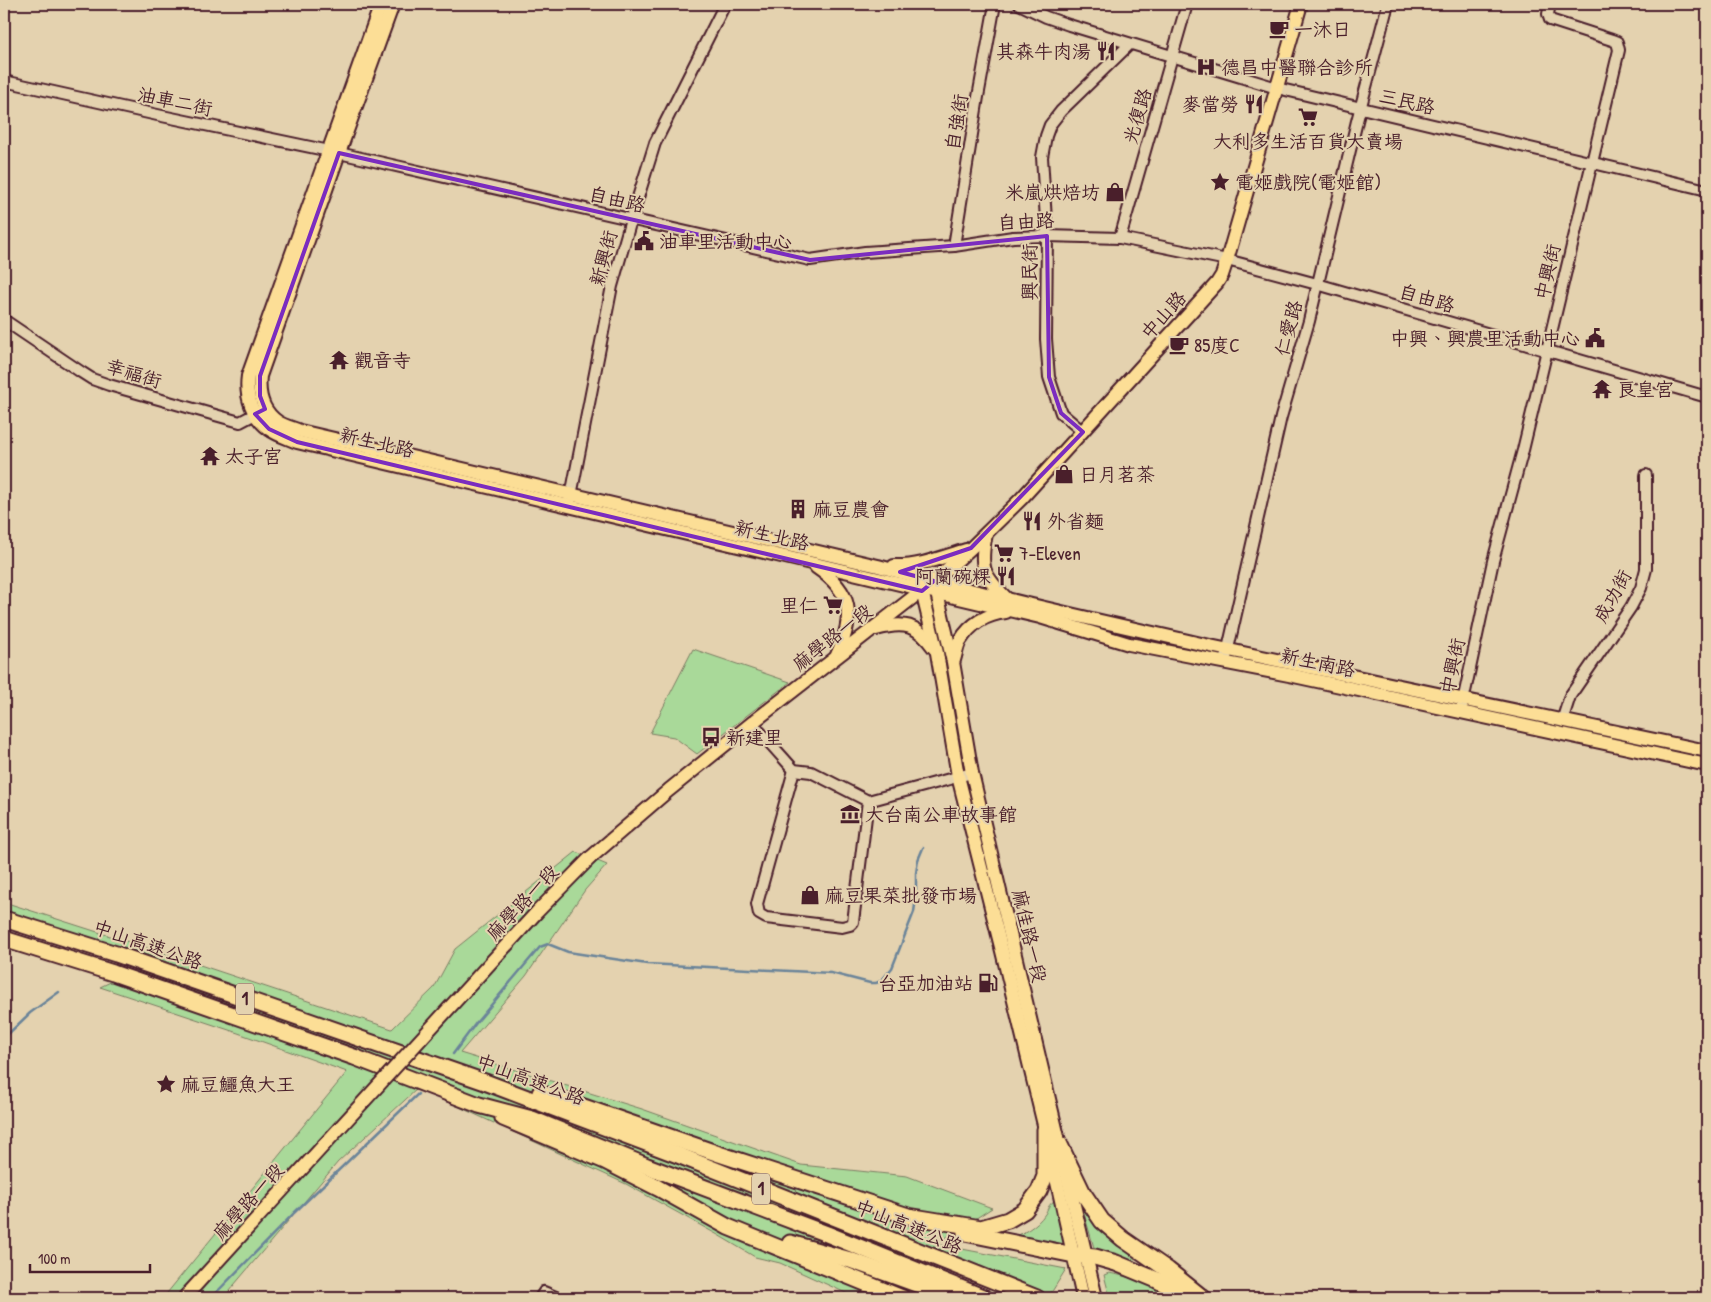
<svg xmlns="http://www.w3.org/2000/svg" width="1711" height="1302" font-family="'Patrick Hand','LXGW WenKai TC',sans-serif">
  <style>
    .green { fill: #a9d999; stroke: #7a7c62 }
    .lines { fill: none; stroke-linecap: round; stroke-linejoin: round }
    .stream { stroke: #6b8499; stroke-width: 2.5 }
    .minor-casing { stroke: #4a1f2b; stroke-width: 14 }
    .major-casing { stroke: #4a1f2b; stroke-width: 16 }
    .highway-casing { stroke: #4a1f2b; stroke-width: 19 }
    .minor { stroke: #e4d2af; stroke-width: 10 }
    .major { stroke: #fcde96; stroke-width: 12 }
    .highway { stroke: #fcde96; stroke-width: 15 }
    .major-bridge-casing { stroke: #4a1f2b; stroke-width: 16; stroke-linecap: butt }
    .major-bridge { stroke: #fcde96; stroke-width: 12 }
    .marked { fill: none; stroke: #7b2cbf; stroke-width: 4; stroke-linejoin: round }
    .labels { text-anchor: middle; stroke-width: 4; stroke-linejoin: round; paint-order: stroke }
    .shield { fill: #e4d2af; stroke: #785553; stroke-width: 1 }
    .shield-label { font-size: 18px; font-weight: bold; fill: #4a1f2b }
    .poi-label { font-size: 19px; fill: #4a1f2b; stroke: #e4d2af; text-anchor: start }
    .street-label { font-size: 19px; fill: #4a1f2b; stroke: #e4d2af }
  </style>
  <rect width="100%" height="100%" fill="#e4d2af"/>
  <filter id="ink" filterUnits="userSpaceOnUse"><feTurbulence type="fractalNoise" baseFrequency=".02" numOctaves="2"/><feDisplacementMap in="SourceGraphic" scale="10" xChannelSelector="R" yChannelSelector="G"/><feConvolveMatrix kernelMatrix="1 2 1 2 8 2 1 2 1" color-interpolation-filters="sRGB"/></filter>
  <g filter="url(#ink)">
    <g class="green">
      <polygon points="693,649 790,682 697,754 674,737 650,733"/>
      <polygon points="576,852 607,865 585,890 526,976 460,1053 642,1109 801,1165 907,1176 992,1208 936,1244 1066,1269 1048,1298 928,1249 857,1294 848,1294 780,1263 755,1257 718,1235 626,1184 418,1088 338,1162 223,1298 163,1298 347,1072 238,1033 100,987 151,963 4,915 4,902 185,960 392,1029 434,988 455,949"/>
      <path d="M1054 1201 1068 1257 1009 1238C1022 1235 1037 1226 1045 1214 1048 1209 1048 1205 1054 1201Z"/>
      <polygon points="1082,1207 1088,1211 1135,1258 1133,1264 1098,1261"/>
      <path d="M1109 1273C1132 1277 1152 1284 1171 1298H1110L1104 1275Z"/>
    </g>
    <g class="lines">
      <g class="stream">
        <polyline points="4,1038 30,1013 59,992"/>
        <polyline points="453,1054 476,1023 540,947 548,944 568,952 647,964 831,973 870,983 876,983 881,981 892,968 914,912 916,898 916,873 918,860 923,848"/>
        <polyline points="211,1298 294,1213 418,1094"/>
      </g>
      <defs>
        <g id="minor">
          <polyline points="1019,4 1046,17 1069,25 1277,88 1707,190"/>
          <polyline points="4,81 162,116 339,153 810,260 865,252 954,246 1013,237 1047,236 1120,238 1227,260 1317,284 1707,397"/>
          <polyline points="1120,238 1187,4"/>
          <polyline points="954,246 978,97 995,4"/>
          <polyline points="4,320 81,372 92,379 109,385 240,422 261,411"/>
          <polyline points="1083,432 1061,413 1049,377 1046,339 1047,236 1042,157 1046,136 1050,125 1061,111 1130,44"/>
          <polyline points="570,501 612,286 631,220 655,143 725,4"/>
          <polyline points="1225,662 1281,417 1309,321 1357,121 1388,4"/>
          <polyline points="1462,706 1493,561 1523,450 1619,50 1617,42 1612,40 1550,20 1548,14 1550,4"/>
          <polyline points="1562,721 1570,696 1631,607 1641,588 1646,569 1646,475"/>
          <polyline points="752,723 794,770 811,772 868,801 972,773"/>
          <polyline points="794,770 757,904 759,914 766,918 842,927 850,925 853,922 868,801"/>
          <polyline points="540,1298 544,1292 558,1298"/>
        </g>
        <g id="major">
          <path d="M381 4 248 376C245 396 252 417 269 429 277 435 288 438 297 442L1040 617 1129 644 1294 676 1707 765"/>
          <path d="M393 4 339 153 260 376C258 394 262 411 278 422 284 426 293 428 300 431L878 566C988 596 1099 621 1210 646 1376 682 1542 716 1707 751"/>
          <path d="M986 534C979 568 983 575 1007 599"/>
          <path d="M894 566C919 567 942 557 966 550"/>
          <path d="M816 567C853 592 855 616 837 655"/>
          <polyline points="936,589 953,662 972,773 1096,1298"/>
          <polyline points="922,591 937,653 958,776 1002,951 1045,1129 1083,1298"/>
          <path d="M876 629C904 621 917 624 934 648"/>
          <path d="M954 660C956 654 957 646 960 641 970 624 987 614 1006 612"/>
          <polyline points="590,858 669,790 752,723 934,581 971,548 1021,499 1217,283 1222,275 1227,260 1301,4"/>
        </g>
        <g id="highway">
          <polyline points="4,919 116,954 485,1082 678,1155 1037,1298"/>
          <polyline points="4,939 113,973 354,1057 479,1105 532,1119 647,1166 827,1234 985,1298"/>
          <polyline points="540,1093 581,1106 719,1154 908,1216 981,1228 1008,1220 1025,1210 1039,1191 1045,1176 1045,1129"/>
          <polyline points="503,1118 605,1161 658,1188 728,1227 902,1298"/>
          <polyline points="1059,1143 1083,1193 1102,1221 1123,1239 1168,1270 1203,1298"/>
          <polyline points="965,1233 1074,1255 1095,1257 1116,1263 1157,1280 1191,1298"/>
          <polyline points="790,1243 850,1260 955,1298"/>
        </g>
      </defs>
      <use href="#minor" class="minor-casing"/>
      <use href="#major" class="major-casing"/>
      <use href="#highway" class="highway-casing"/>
      <use href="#minor" class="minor"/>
      <use href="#major" class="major"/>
      <use href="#highway" class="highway"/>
      <defs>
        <polyline id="major-bridge" points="184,1298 537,912 590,858"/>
      </defs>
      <use href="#major-bridge" class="major-bridge-casing"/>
      <use href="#major-bridge" class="major-bridge"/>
    </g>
  </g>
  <path class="marked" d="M339 153 810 260 1047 236 1049 377 1061 413 1083 432 971 548 900 572 934 581 922 591 297 442 269 429 255 414 265 409 260 396V376Z"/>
  <defs>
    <symbol id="cafe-bare" viewBox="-9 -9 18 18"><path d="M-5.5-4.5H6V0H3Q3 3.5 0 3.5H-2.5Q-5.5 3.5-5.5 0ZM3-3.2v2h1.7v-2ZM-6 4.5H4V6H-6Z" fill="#4a1f2b" stroke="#e4d2af" stroke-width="2.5" paint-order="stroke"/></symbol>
    <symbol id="restaurant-bare" viewBox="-9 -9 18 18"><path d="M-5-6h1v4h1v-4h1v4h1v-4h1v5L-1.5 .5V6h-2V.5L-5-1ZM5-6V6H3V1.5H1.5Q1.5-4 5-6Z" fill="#4a1f2b" stroke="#e4d2af" stroke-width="2.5" paint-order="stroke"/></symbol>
    <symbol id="hospital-bare" viewBox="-9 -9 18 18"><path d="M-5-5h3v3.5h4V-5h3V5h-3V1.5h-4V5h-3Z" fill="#4a1f2b" stroke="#e4d2af" stroke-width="2.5" paint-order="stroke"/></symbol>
    <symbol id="supermarket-bare" viewBox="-9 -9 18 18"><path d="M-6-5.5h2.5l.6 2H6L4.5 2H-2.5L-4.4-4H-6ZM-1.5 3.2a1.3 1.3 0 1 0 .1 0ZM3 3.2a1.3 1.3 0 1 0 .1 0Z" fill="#4a1f2b" stroke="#e4d2af" stroke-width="2.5" paint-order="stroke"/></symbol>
    <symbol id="sight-bare" viewBox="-9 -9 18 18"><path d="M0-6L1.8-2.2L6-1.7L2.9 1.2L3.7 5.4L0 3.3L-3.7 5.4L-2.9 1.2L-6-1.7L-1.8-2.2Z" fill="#4a1f2b" stroke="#e4d2af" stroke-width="2.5" paint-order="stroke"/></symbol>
    <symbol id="shop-bare" viewBox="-9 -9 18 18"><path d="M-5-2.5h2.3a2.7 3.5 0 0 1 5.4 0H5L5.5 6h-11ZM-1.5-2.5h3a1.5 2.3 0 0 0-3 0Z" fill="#4a1f2b" stroke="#e4d2af" stroke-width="2.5" paint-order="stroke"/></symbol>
    <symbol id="civic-bare" viewBox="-9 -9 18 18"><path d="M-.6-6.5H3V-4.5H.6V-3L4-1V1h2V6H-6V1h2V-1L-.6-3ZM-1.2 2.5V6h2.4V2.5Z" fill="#4a1f2b" stroke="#e4d2af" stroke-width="2.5" paint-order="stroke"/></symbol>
    <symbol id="temple-bare" viewBox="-9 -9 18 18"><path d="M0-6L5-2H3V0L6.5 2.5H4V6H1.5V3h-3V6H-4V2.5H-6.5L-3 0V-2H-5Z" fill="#4a1f2b" stroke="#e4d2af" stroke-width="2.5" paint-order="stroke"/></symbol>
    <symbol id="building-bare" viewBox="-9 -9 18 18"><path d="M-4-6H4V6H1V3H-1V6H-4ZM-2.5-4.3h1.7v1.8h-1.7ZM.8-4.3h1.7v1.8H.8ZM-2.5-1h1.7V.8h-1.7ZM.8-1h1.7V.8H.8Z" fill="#4a1f2b" stroke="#e4d2af" stroke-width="2.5" paint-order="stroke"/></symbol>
    <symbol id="bus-bare" viewBox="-9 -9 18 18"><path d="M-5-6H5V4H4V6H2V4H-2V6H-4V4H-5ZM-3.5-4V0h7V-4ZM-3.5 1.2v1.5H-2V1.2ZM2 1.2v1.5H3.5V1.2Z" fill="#4a1f2b" stroke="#e4d2af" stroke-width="2.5" paint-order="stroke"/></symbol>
    <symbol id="museum-bare" viewBox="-9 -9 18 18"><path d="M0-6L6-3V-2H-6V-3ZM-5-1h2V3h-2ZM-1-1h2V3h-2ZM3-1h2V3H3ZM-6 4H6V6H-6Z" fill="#4a1f2b" stroke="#e4d2af" stroke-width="2.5" paint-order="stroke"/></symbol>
    <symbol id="fuel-bare" viewBox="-9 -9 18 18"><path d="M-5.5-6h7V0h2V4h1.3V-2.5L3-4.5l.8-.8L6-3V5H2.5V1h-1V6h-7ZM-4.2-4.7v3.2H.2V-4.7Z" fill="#4a1f2b" stroke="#e4d2af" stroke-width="2.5" paint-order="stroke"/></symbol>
  </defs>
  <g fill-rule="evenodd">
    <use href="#cafe-bare" x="1265" y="15" width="28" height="28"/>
    <use href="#restaurant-bare" x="1092" y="37" width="28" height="28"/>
    <use href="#hospital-bare" x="1192" y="53" width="28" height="28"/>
    <use href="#restaurant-bare" x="1240" y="90" width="28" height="28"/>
    <use href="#supermarket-bare" x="1294" y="103" width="28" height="28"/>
    <use href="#sight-bare" x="1206" y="168" width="28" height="28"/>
    <use href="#shop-bare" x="1101" y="178" width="28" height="28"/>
    <use href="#civic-bare" x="630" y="227" width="28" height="28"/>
    <use href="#civic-bare" x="1581" y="324" width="28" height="28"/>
    <use href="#cafe-bare" x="1165" y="331" width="28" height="28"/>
    <use href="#temple-bare" x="325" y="346" width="28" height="28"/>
    <use href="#temple-bare" x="1588" y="375" width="28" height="28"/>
    <use href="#temple-bare" x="196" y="442" width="28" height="28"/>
    <use href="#shop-bare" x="1050" y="460" width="28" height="28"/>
    <use href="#building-bare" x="784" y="495" width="28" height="28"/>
    <use href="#restaurant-bare" x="1018" y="507" width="28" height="28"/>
    <use href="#supermarket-bare" x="990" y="539" width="28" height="28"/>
    <use href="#restaurant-bare" x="992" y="562" width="28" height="28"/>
    <use href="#supermarket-bare" x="819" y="591" width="28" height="28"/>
    <use href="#bus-bare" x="697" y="723" width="28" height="28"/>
    <use href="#museum-bare" x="836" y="800" width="28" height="28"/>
    <use href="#shop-bare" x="796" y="881" width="28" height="28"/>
    <use href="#fuel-bare" x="974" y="969" width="28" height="28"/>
    <use href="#sight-bare" x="152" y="1070" width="28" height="28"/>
  </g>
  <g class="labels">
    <g class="shield">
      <rect x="236" y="983.5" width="18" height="31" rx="4"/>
      <rect x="752" y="1173.5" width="18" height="31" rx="4"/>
    </g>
    <g class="shield-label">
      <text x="245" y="1005">1</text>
      <text x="761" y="1195">1</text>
    </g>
    <g class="poi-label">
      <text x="1294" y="36">一沐日</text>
      <text x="1091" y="58" text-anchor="end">其森牛肉湯</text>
      <text x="1221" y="74">德昌中醫聯合診所</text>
      <text x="1239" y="111" text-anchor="end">麥當勞</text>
      <text x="1308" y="148" text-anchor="middle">大利多生活百貨大賣場</text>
      <text x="1235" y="189">電姬戲院(電姬館)</text>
      <text x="1100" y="199" text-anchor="end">米嵐烘焙坊</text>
      <text x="659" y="248">油車里活動中心</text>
      <text x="1580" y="345" text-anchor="end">中興、興農里活動中心</text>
      <text x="1194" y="352">85度C</text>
      <text x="354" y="367">觀音寺</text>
      <text x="1617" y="396">良皇宮</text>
      <text x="225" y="463">太子宮</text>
      <text x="1079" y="481">日月茗茶</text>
      <text x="813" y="516">麻豆農會</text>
      <text x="1047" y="528">外省麵</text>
      <text x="1019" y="560">7-Eleven</text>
      <text x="991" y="583" text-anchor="end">阿蘭碗粿</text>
      <text x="818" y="612" text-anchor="end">里仁</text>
      <text x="726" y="744">新建里</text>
      <text x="865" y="821">大台南公車故事館</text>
      <text x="825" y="902">麻豆果菜批發市場</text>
      <text x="973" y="990" text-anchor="end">台亞加油站</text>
      <text x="181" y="1091">麻豆鱷魚大王</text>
    </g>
    <g class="street-label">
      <text transform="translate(175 101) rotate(12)" y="7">油車二街</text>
      <text transform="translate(1407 101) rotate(13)" y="7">三民路</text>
      <text transform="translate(1137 116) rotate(-74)" y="7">光復路</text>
      <text transform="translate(956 122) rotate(-81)" y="7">自強街</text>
      <text transform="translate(617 199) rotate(13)" y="7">自由路</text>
      <text transform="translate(1026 221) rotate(-3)" y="7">自由路</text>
      <text transform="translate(603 258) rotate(-75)" y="7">新興街</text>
      <text transform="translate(1029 272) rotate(-90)" y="7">興民街</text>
      <text transform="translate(1547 272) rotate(-77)" y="7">中興街</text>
      <text transform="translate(1427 298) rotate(16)" y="7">自由路</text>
      <text transform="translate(1163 315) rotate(-48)" y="7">中山路</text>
      <text transform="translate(1288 328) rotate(-75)" y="7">仁愛路</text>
      <text transform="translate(134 373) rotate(17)" y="7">幸福街</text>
      <text transform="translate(377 442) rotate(13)" y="7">新生北路</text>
      <text transform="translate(772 535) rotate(13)" y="7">新生北路</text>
      <text transform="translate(1612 596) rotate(-61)" y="7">成功街</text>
      <text transform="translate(832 637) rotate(-38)" y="7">麻學路一段</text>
      <text transform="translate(1318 662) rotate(12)" y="7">新生南路</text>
      <text transform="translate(1452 666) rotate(-78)" y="7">中興街</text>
      <text transform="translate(522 902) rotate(-47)" y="7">麻學路一段</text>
      <text transform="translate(1030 936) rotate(77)" y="7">麻佳路一段</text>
      <text transform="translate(148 944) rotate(19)" y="7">中山高速公路</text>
      <text transform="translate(531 1079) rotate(20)" y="7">中山高速公路</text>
      <text transform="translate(248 1201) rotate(-48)" y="7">麻學路一段</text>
      <text transform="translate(909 1226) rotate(22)" y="7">中山高速公路</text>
    </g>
  </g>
  <rect width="1711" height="1302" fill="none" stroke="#e4d2af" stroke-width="20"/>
  <rect x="10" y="10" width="1691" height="1282" fill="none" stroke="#4a1f2b" stroke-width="2" filter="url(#ink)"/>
  <path d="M30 1264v8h120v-8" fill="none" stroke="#4a1f2b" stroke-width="2.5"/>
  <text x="38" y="1264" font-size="15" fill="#4a1f2b" stroke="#e4d2af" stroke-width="4" paint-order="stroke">100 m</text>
</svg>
